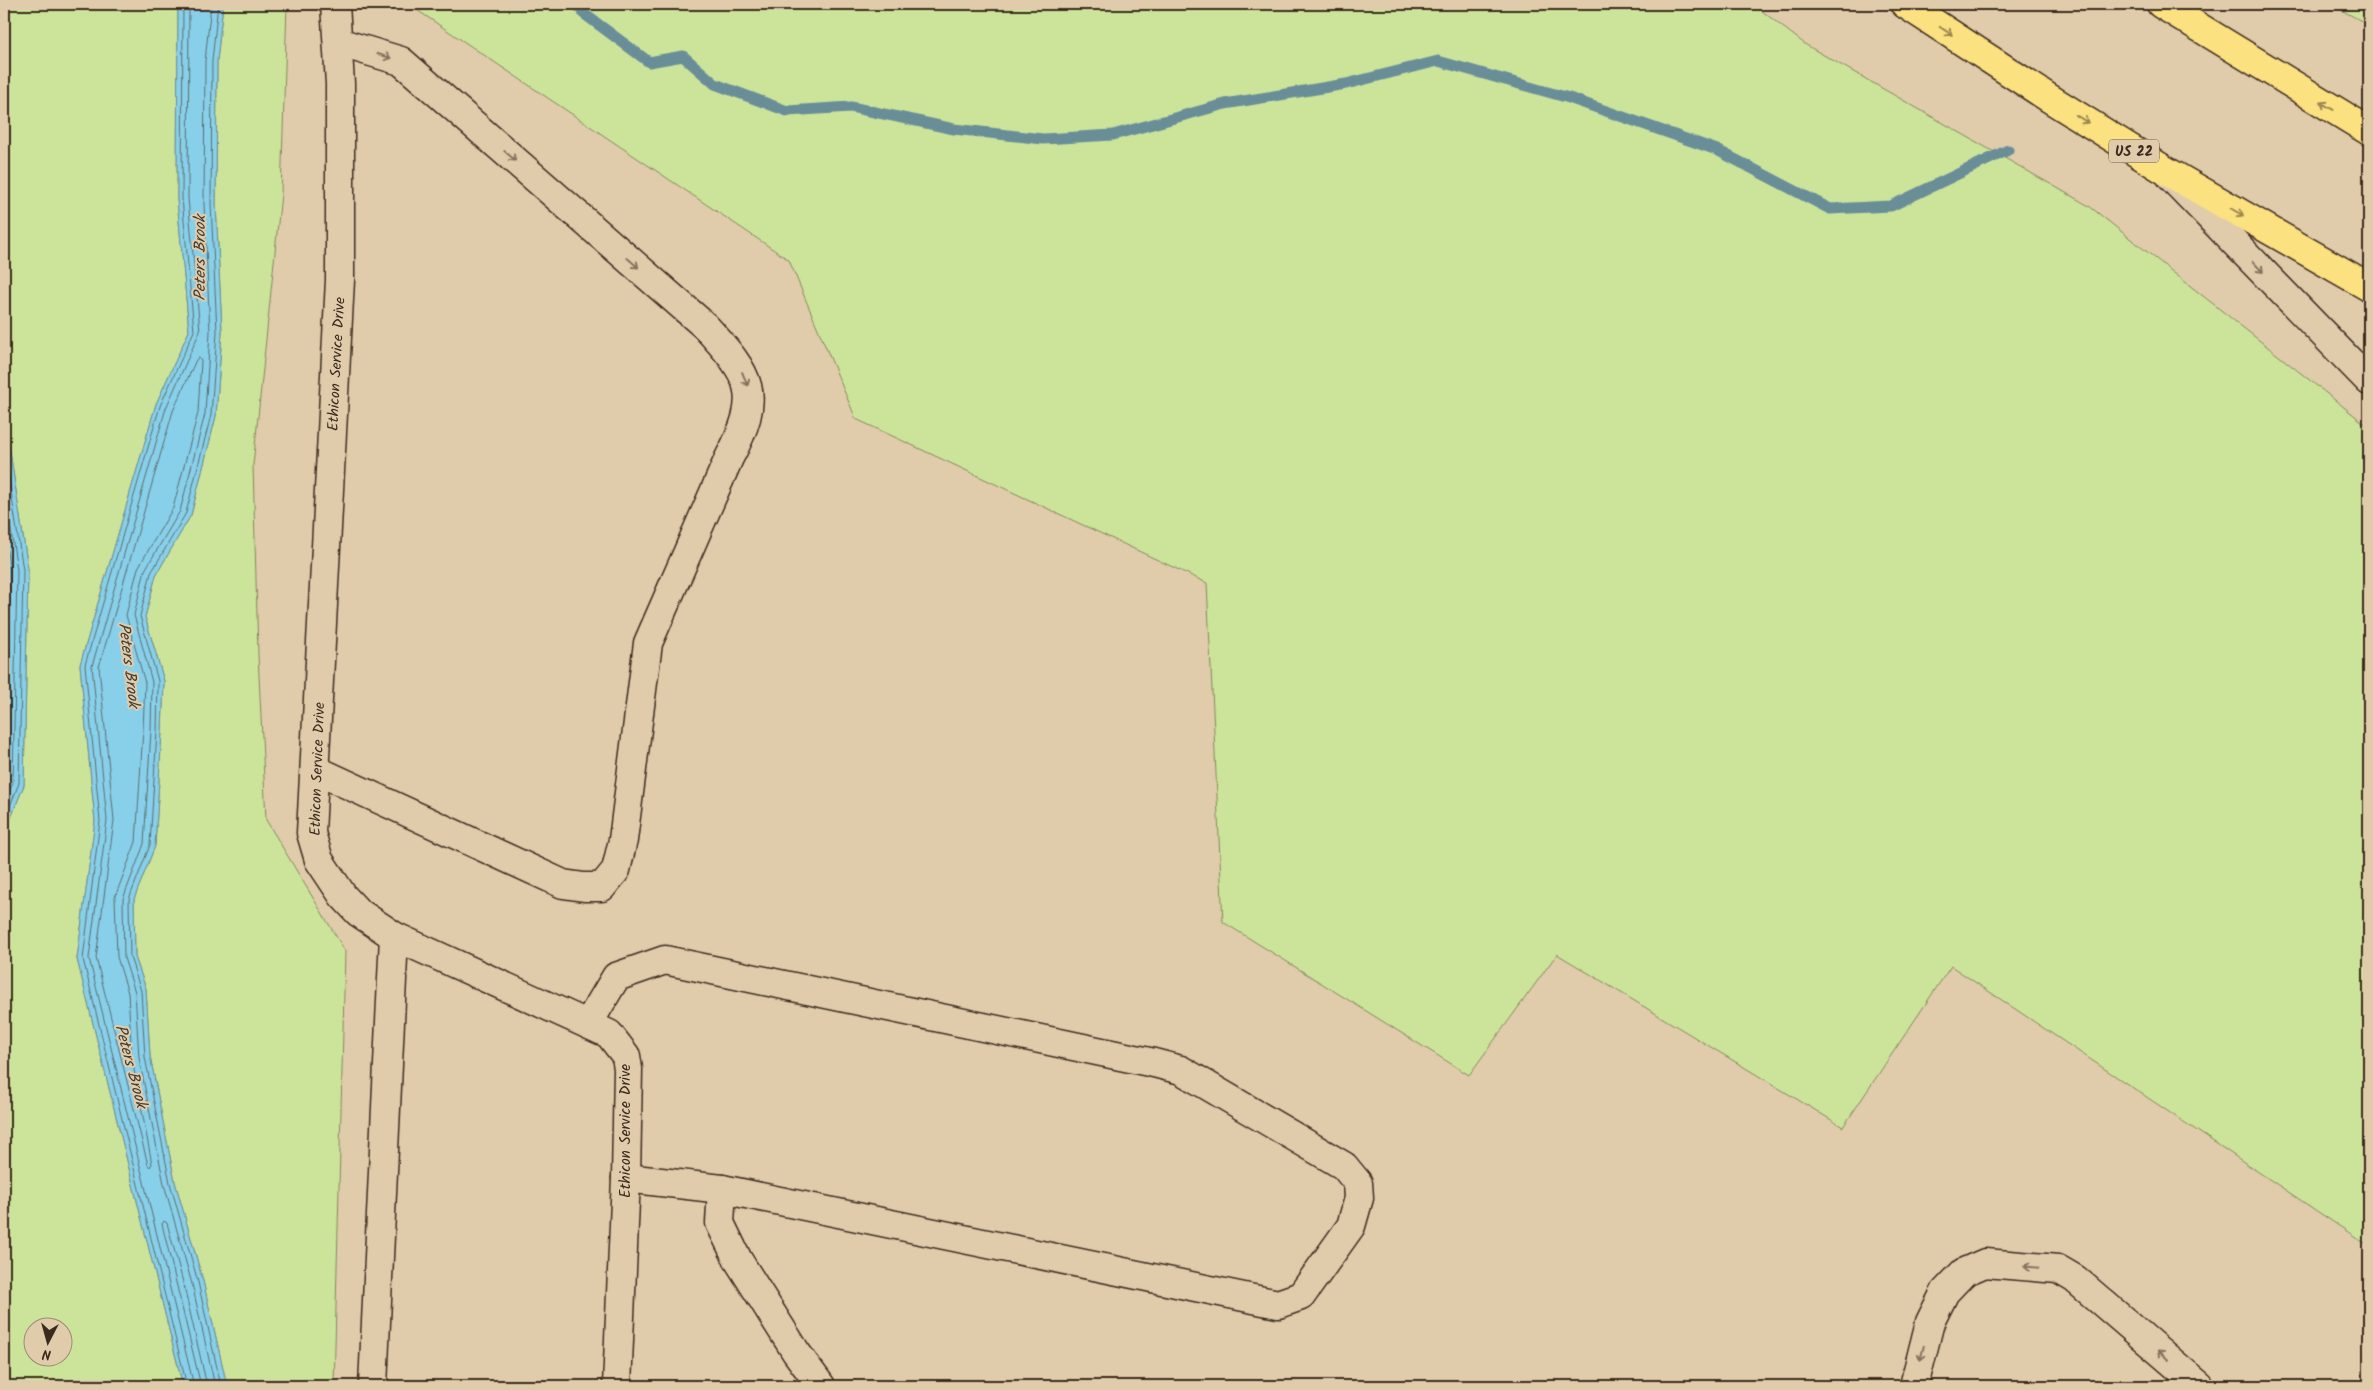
<svg xmlns="http://www.w3.org/2000/svg" width="2373" height="1390" font-family="Kalam,sans-serif">
  <style>
    .green { fill: #cce49a; stroke: #84875c; fill-rule: evenodd }
    .water { fill: #88d0ea; stroke: #698e98 }
    .lines { fill: none; stroke-linecap: round; stroke-linejoin: round }
    .shore { stroke: #5a6c70; stroke-width: 1 }
    .stream { stroke: #698e98; stroke-width: 11 }
    .minor-casing { stroke: #3b2a1e; stroke-width: 31 }
    .highway-casing { stroke: #3b2a1e; stroke-width: 31 }
    .minor { stroke: #e0ccab; stroke-width: 28 }
    .highway { stroke: #fbe180; stroke-width: 28 }
    .oneway { stroke: #9b864f }
    .oneway2 { stroke: #85735d }
    .labels { text-anchor: middle; stroke-width: 4; stroke-linejoin: round; paint-order: stroke }
    .shield { fill: #e0ccab; stroke: #6c5b48; stroke-width: 1 }
    .shield-label { font-size: 14px; font-weight: bold; fill: #3b2a1e }
    .street-label { font-size: 15px; fill: #3b2a1e; stroke: #e0ccab }
    .water-label { font-size: 16px; font-style: italic; fill: #433b32; stroke: #e0ccab }
  </style>
  <rect width="100%" height="100%" fill="#e0ccab"/>
  <filter id="ink" filterUnits="userSpaceOnUse"><feTurbulence type="fractalNoise" baseFrequency=".02" numOctaves="2"/><feDisplacementMap in="SourceGraphic" scale="10" xChannelSelector="R" yChannelSelector="G"/><feConvolveMatrix kernelMatrix="1 2 1 2 8 2 1 2 1" color-interpolation-filters="sRGB"/></filter>
  <g filter="url(#ink)">
    <g class="green">
      <path d="M4 4H178L177 199 189 331 156 404 80 665 95 821 77 959 183 1386H4V835L24 785 28 569 9 445 4 437ZM32 1328H62V1358H32Z"/>
      <polygon points="223,4 287,4 281,194 253,465 258,655 266,820 345,951 334,1386 227,1386 203,1281 175,1182 150,1056 146,989 135,957 134,899 155,846 162,731 164,681 145,617 156,575 191,515 216,416 222,332 216,204 217,61"/>
      <polygon points="408,4 1753,4 1806,45 2089,206 2369,427 2369,1246 1951,966 1843,1127 1557,954 1469,1075 1223,922 1207,583 856,419 789,260"/>
      <polygon points="2330,4 2369,4 2369,25"/>
    </g>
    <g class="water">
      <polygon points="178,4 223,4 217,61 216,204 222,332 216,416 191,515 156,575 145,617 164,681 162,731 155,846 134,899 135,957 146,989 150,1056 175,1182 203,1281 227,1386 183,1386 77,959 95,821 80,665 156,404 189,331 177,199"/>
      <polygon points="4,437 9,445 28,569 24,785 4,835"/>
    </g>
    <g class="lines">
      <g class="shore">
        <polyline points="183,4 182,198 194,331 160,406 85,665 100,821 83,959 187,1386"/>
        <polyline points="189,4 188,198 200,331 166,408 92,666 107,820 89,958 194,1386"/>
        <polyline points="211,4 205,61 204,204 210,332 205,414 180,511 145,570 134,615 152,682 151,730 144,844 123,899 124,958 135,992 139,1058 164,1184 192,1284 215,1386"/>
        <polyline points="218,4 212,61 211,204 217,332 211,415 186,513 151,573 140,616 158,681 157,731 150,845 129,899 130,957 141,991 145,1057 170,1183 198,1282 221,1386"/>
        <polygon points="199,358 201,361 198,413 173,508 138,568 126,615 145,683 143,730 136,842 115,897 117,957 128,993 132,1059 152,1164 150,1167 148,1165 96,958 114,820 99,667 173,411 196,360"/>
        <polyline points="4,446 23,570 19,783 4,822"/>
        <polyline points="4,484 17,570 13,782 4,805"/>
        <polyline points="4,533 10,571 4,784"/>
        <polyline points="201,1386 162,1224 164,1221 167,1223 184,1286 207,1386"/>
      </g>
      <polyline class="stream" points="578,4 583,13 649,62 683,56 715,84 787,111 851,107 954,129 1043,139 1113,135 1225,104 1346,84 1438,61 1569,98 1717,150 1830,209 1891,206 2008,150"/>
      <defs>
        <g id="minor">
          <polyline points="335,4 340,84 340,280 311,833 319,860 343,896 358,912 394,936 609,1034 626,1056 628,1069 626,1178 617,1386"/>
          <polyline points="2171,177 2369,381"/>
          <path d="M316 770 563 884 584 887H602L616 870 623 840 648 643 729 458C763 394 752 377 705 326L401 61 338 42"/>
          <polyline points="588,1024 616,977 665,960 1154,1063 1181,1070 1344,1166 1358,1183 1359,1198 1351,1226 1301,1296 1278,1304 722,1189 626,1178"/>
          <polyline points="722,1189 720,1223 738,1260 796,1352 821,1386"/>
          <polyline points="373,1386 394,936"/>
          <polyline points="1914,1386 1930,1322 1945,1292 1964,1272 1985,1263 2058,1269 2075,1279 2200,1386"/>
        </g>
        <g id="highway">
          <polyline points="1905,4 2049,98 2163,169 2369,287"/>
          <polyline points="2161,4 2369,131"/>
        </g>
      </defs>
      <use href="#minor" class="minor-casing"/>
      <use href="#highway" class="highway-casing"/>
      <use href="#minor" class="minor"/>
      <use href="#highway" class="highway"/>
    </g>
    <defs><path id="oneway-shaft" d="M-6 0H5M1.5-3L5.5 0L1.5 3" fill="none" stroke-width="1.6" stroke-linecap="round" stroke-linejoin="round" transform="scale(1.25)"/></defs>
    <g class="oneway">
      <use href="#oneway-shaft" transform="translate(1946 31) rotate(33)"/>
      <use href="#oneway-shaft" transform="translate(2327 106) rotate(-149)"/>
      <use href="#oneway-shaft" transform="translate(2082 119) rotate(32)"/>
      <use href="#oneway-shaft" transform="translate(2237 212) rotate(30)"/>
    </g>
    <g class="oneway2">
      <use href="#oneway-shaft" transform="translate(384 56) rotate(17)"/>
      <use href="#oneway-shaft" transform="translate(510 156) rotate(41)"/>
      <use href="#oneway-shaft" transform="translate(633 263) rotate(41)"/>
      <use href="#oneway-shaft" transform="translate(2258 267) rotate(46)"/>
      <use href="#oneway-shaft" transform="translate(745 379) rotate(67)"/>
      <use href="#oneway-shaft" transform="translate(2031 1267) rotate(-175)"/>
      <use href="#oneway-shaft" transform="translate(1922 1353) rotate(104)"/>
      <use href="#oneway-shaft" transform="translate(2163 1355) rotate(-139)"/>
    </g>
  </g>
  <g class="labels">
    <rect class="shield" x="2109" y="139.5" width="50" height="23" rx="4"/>
    <g class="shield-label">
      <text x="2134" y="156">US 22</text>
    </g>
    <g class="street-label">
      <text transform="translate(336 364) rotate(-87)" y="5">Ethicon Service Drive</text>
      <text transform="translate(317 769) rotate(-88)" y="5">Ethicon Service Drive</text>
      <text transform="translate(625 1131) rotate(-90)" y="5">Ethicon Service Drive</text>
    </g>
    <g class="water-label">
      <text transform="translate(199 258) rotate(-90)" y="6">Peters Brook</text>
      <text transform="translate(130 665) rotate(83)" y="6">Peters Brook</text>
      <text transform="translate(132 1066) rotate(75)" y="6">Peters Brook</text>
    </g>
  </g>
  <rect width="2373" height="1390" fill="none" stroke="#e0ccab" stroke-width="20"/>
  <rect x="10" y="10" width="2353" height="1370" fill="none" stroke="#3b2a1e" stroke-width="2" filter="url(#ink)"/>
  <g transform="translate(48 1342) rotate(186)"><circle r="24" fill="#e0ccab" stroke="#9e8b73"/>
  <path d="M0-4L9 19L0 12L-9 19Z" fill="#3b2a1e"/>
  <text y="-8" font-size="14" font-weight="bold" text-anchor="middle" fill="#3b2a1e">N</text>
  </g>
</svg>
